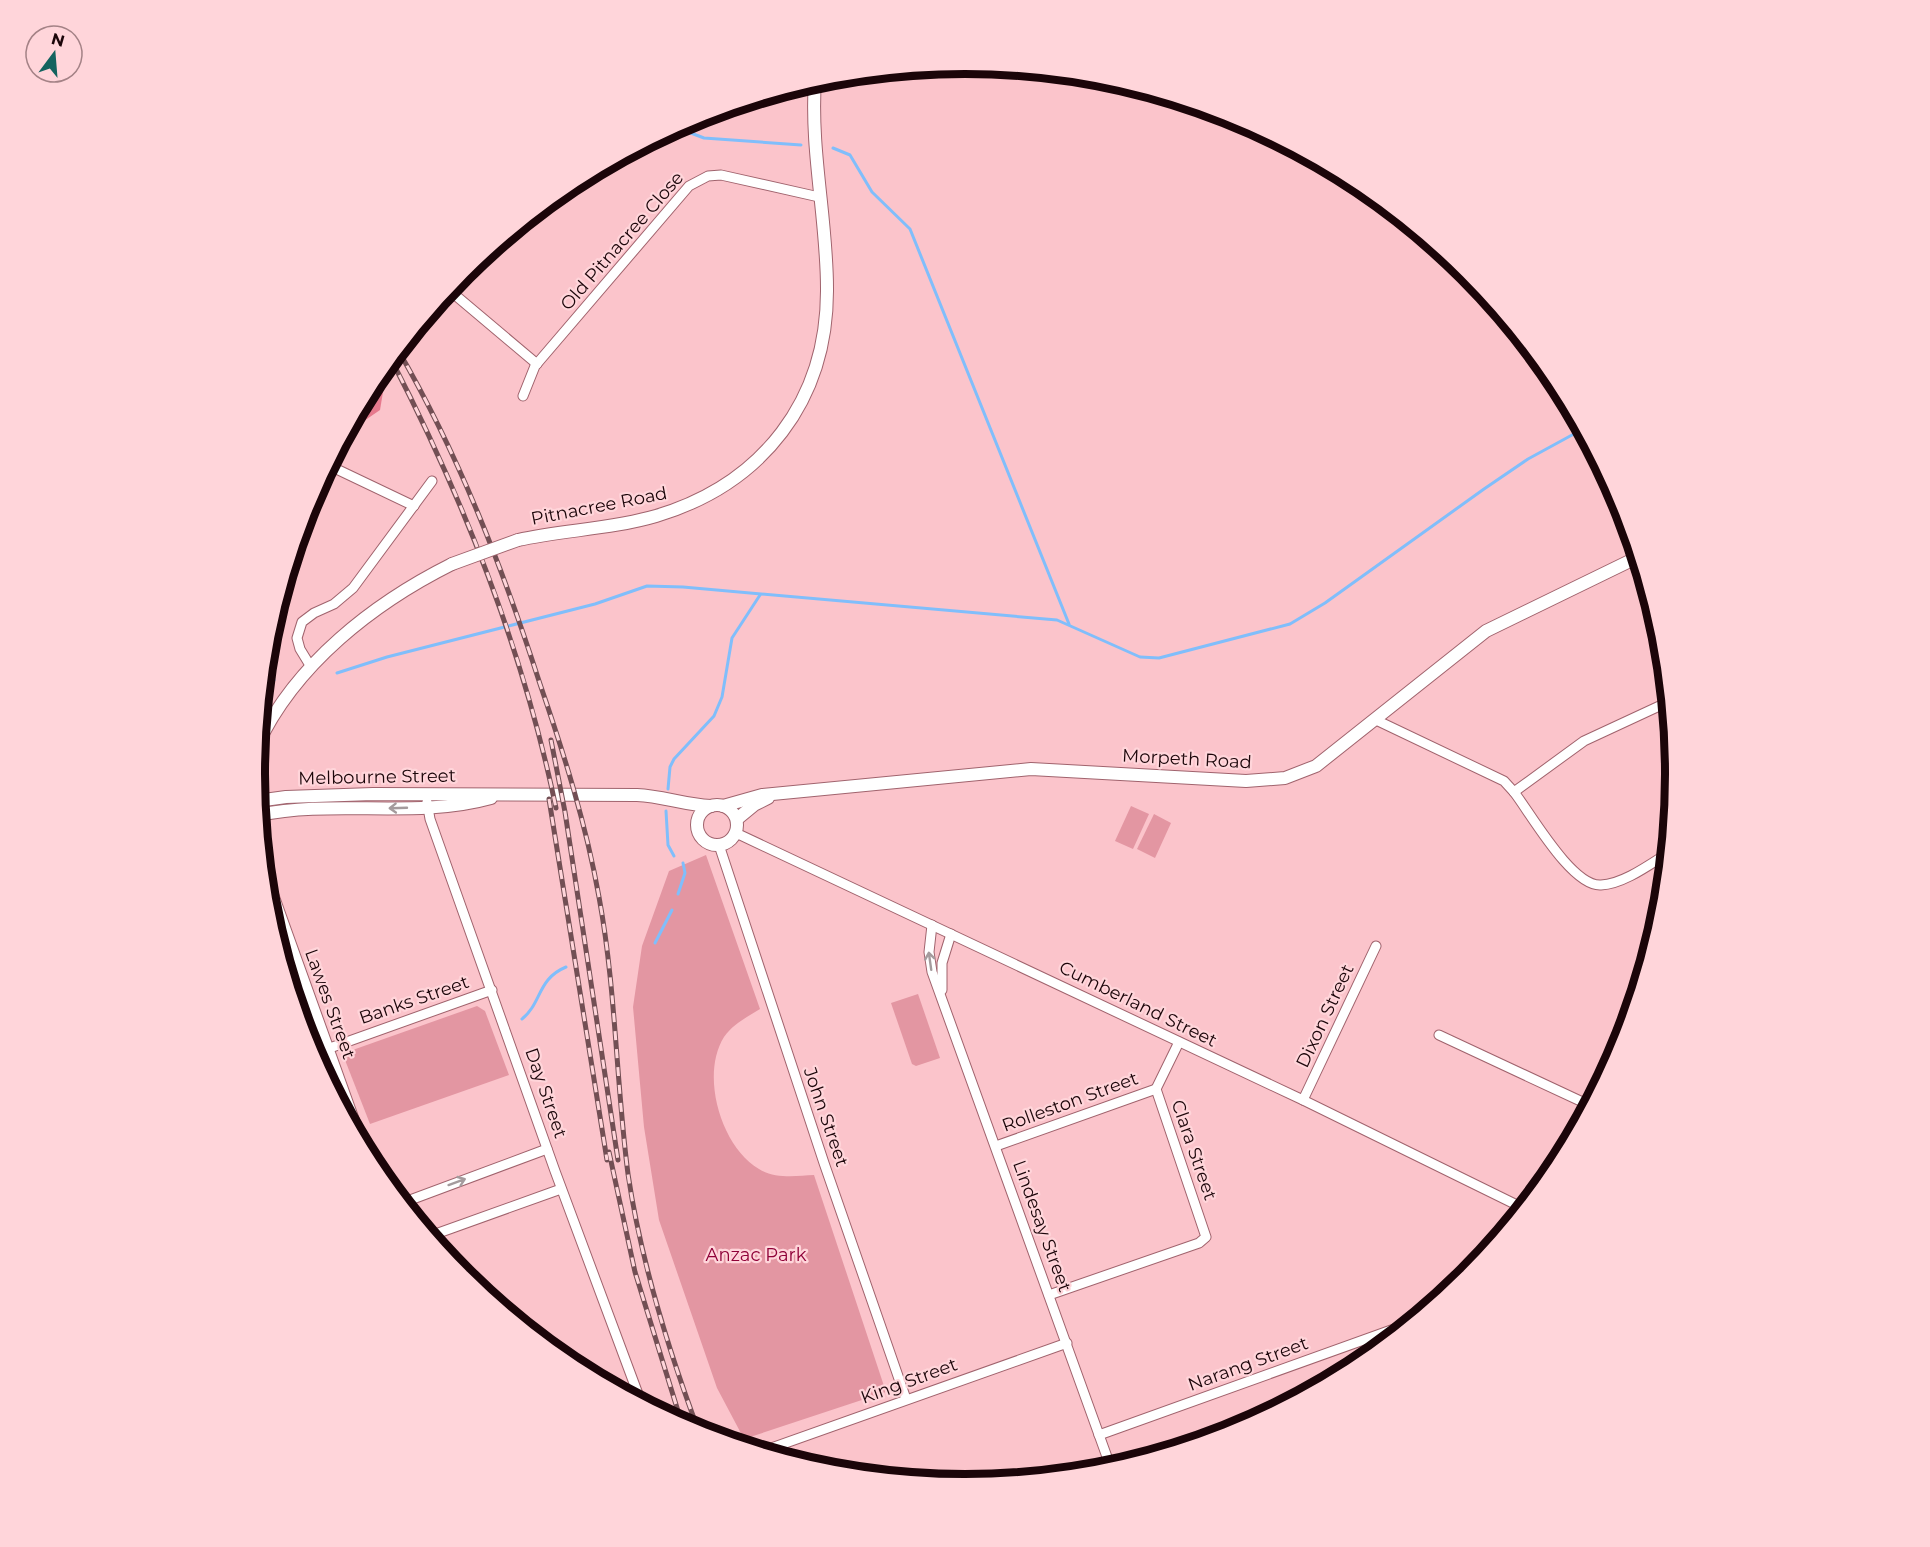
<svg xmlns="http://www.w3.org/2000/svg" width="1930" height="1547" font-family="Montserrat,sans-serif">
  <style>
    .green { fill: #e396a2 }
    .forest { fill: #e6798d }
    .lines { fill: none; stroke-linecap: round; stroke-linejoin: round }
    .stream { stroke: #80befb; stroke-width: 3 }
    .minor-casing { stroke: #a0636d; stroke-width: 11 }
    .major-casing { stroke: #a0636d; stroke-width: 14 }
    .minor { stroke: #fff; stroke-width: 9 }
    .major { stroke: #fff; stroke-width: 12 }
    .rail-casing { stroke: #724f54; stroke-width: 5 }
    .rail { stroke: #ffd5da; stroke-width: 3; stroke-dasharray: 9; stroke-linecap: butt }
    .major-bridge-casing { stroke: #a0636d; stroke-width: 14; stroke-linecap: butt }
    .major-bridge { stroke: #fff; stroke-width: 12 }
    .oneway { stroke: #a49b9d }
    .labels { text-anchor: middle; stroke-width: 4.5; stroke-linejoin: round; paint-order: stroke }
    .street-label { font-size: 18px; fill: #1b0509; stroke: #ffd5da }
    .park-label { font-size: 18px; fill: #8f0138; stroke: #ffd5da }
    .rim { fill: none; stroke: #1b0509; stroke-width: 8 }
  </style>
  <rect width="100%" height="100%" fill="#fbc4cb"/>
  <g class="green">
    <polygon points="1131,806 1149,814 1133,849 1115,841"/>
    <polygon points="1154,814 1171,823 1155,858 1137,849"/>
    <path d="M706 855 760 1009C747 1017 733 1024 724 1037 700 1075 721 1147 759 1169 775 1179 796 1176 814 1175L886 1392 744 1439 717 1388 659 1220 644 1127 633 1007 642 946 669 871Z"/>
    <polygon points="918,994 940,1058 916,1066 912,1064 891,1003"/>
    <polygon points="477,1006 485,1011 509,1075 370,1124 345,1060 347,1052"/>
  </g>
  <polygon class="forest" points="379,373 384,386 380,410 345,434"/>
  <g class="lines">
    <g class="stream">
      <polyline points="675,127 704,138 801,145"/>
      <polyline points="833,148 850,155 872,192 910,229 1069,624"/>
      <polyline points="337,673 387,657 595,604 647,586 683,587 1057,620 1140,657 1159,658 1290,624 1325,603 1484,489 1528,459 1583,429"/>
      <polyline points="263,684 274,680"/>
      <polyline points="668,789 670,767 674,759 714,716 722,697 732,638 760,595"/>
      <polyline points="666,811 668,845 674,856"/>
      <polyline points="678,894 685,873 683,863"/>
      <polyline points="655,943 672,910"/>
      <path d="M522 1019C542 1003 537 979 566 967"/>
    </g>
    <defs>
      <g id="minor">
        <polyline points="448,289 537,364"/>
        <polyline points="523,396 535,366 689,186 708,176 721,175 819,197"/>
        <polyline points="328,465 414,506"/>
        <polyline points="311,667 300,649 297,638 302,622 314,613 334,604 353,588 432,481"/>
        <polyline points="1376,720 1504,781 1514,792 1584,741 1668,702"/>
        <path d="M1514 792C1531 814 1572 887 1601 885 1623 884 1649 865 1668 853"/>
        <polyline points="427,802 430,819 555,1171 641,1402"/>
        <polyline points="736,833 1303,1100 1523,1208"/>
        <polyline points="719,845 824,1163 906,1399"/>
        <polyline points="932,925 929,952 932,972 1111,1468"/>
        <polyline points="942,990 942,963 951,934"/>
        <polyline points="1439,1035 1589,1105"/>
        <polyline points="313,1054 492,990"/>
        <polyline points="1303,1100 1376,946"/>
        <polyline points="996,1146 1156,1089"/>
        <polyline points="402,1203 547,1149"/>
        <polyline points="430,1236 561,1189"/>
        <polyline points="1049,1295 1199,1243 1206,1237 1156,1089 1179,1042"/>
        <polyline points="1099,1435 1408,1324"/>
        <polyline points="763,1451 1067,1343"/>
      </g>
      <g id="major">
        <path d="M518 540C563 530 612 529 656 516 763 484 828 400 827 288 827 219 810 150 815 80"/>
        <path d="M257 746C295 664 374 603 452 564"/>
        <path d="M257 801 286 797 373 794 637 795C663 796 684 805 711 806"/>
        <circle cx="717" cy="825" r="20"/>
        <polyline points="723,806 762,795 1031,769 1246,781 1285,778 1316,766 1486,631 1638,557"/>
        <path d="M259 815C334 799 416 819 491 798"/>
        <polyline points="737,819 754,805 768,798"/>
        <polyline points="264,872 363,1148"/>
      </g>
    </defs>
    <use href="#minor" class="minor-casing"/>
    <use href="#major" class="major-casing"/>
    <use href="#minor" class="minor"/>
    <use href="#major" class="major"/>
    <defs>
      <g id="rail">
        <path d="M398 350C459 455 503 569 540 684 564 754 586 824 599 897 616 989 616 1082 628 1174 641 1262 668 1349 699 1432"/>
        <path d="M391 359C465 502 523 649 556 808"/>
        <polyline points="551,740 565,812 618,1160"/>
        <polyline points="549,799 607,1160"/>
        <polyline points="609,1152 635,1272 682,1424"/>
      </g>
    </defs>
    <use href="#rail" class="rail-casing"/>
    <use href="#rail" class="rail"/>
    <defs>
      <polyline id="major-bridge" points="452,564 518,540"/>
    </defs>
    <use href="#major-bridge" class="major-bridge-casing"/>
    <use href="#major-bridge" class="major-bridge"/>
  </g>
  <defs><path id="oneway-shaft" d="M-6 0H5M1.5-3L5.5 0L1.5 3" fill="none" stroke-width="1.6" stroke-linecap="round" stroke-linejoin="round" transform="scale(1.5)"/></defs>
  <g class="oneway">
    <use href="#oneway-shaft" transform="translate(398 808) rotate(178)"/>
    <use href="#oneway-shaft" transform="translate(930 961) rotate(-98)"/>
    <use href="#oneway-shaft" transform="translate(457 1182) rotate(-20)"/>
  </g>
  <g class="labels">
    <g class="street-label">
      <text transform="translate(622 241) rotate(-49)" y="6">Old Pitnacree Close</text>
      <text transform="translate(599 506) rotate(-11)" y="6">Pitnacree Road</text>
      <text transform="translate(1187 759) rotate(3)" y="6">Morpeth Road</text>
      <text transform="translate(377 777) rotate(-1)" y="6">Melbourne Street</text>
      <text transform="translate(414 1000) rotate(-19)" y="6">Banks Street</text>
      <text transform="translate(330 1004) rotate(70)" y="6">Lawes Street</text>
      <text transform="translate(1138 1004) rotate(26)" y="6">Cumberland Street</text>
      <text transform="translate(1325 1016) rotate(-65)" y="6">Dixon Street</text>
      <text transform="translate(546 1093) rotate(71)" y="6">Day Street</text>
      <text transform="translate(1070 1102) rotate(-20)" y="6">Rolleston Street</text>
      <text transform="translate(826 1117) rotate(71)" y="6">John Street</text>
      <text transform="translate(1194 1150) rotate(71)" y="6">Clara Street</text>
      <text transform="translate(1042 1226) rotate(70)" y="6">Lindesay Street</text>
      <text transform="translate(1248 1364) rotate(-20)" y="6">Narang Street</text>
      <text transform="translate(909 1381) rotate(-20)" y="6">King Street</text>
    </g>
    <g class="park-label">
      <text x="756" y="1261">Anzac Park</text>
    </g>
  </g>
  <path d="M0 0H1930V1547H0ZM265 774a700 700 0 1 1 1400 0a700 700 0 1 1-1400 0Z" fill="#ffd5da" fill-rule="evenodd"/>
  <path class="rim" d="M265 774a700 700 0 1 1 1400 0a700 700 0 1 1-1400 0Z"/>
  <g transform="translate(54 54) rotate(16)"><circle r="28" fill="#ffd5da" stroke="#a48286" stroke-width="1.5"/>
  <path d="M0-4.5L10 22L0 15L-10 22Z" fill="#14635f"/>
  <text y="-9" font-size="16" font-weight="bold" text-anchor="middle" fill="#1b0509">N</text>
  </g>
</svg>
